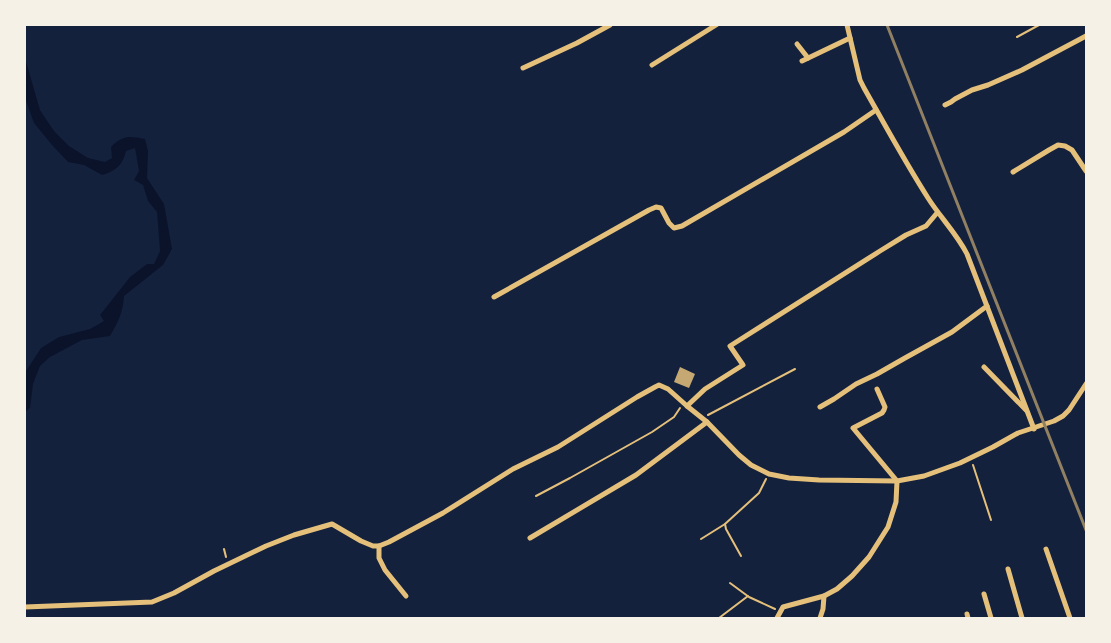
<svg xmlns="http://www.w3.org/2000/svg" width="1111" height="643" font-family="Helvetica,sans-serif">
  <style>
    .water { fill: #0b132b }
    .building { fill: #c6a872 }
    .lines { fill: none; stroke-linecap: round; stroke-linejoin: round }
    .path { stroke: #e5c07b; stroke-width: 2 }
    .minor { stroke: #e5c07b; stroke-width: 5 }
    .rail { stroke: #918062; stroke-width: 3 }
  </style>
  <rect width="100%" height="100%" fill="#14213d"/>
  <path class="water" d="M25 58 40 110 54 131 69 146 88 158 105 162 112 158 111 147C122 135 130 136 145 139L148 151 147 178 164 204 172 249 163 265 124 296C123 313 118 322 110 336L82 340 50 357 40 366 33 384 30 408 25 412V377L26 371 41 348 59 337 90 329 104 321 100 315 130 277 147 264H154L160 251 157 212 148 201 143 185 134 180 139 171 135 148 126 151C123 165 116 171 102 175L84 165 68 162 52 145 34 123 25 98Z"/>
  <polygon class="building" points="680,367 695,374 689,388 674,382"/>
  <g class="lines">
    <g class="path">
      <polyline points="1017,37 1039,25"/>
      <polyline points="708,415 795,369"/>
      <polyline points="973,465 991,520"/>
      <polyline points="536,496 570,478 652,432 674,417 680,408"/>
      <polyline points="701,539 725,524"/>
      <polyline points="224,549 226,557"/>
      <polyline points="741,556 726,529 725,524 759,493 766,479"/>
      <polyline points="730,583 749,597 775,609"/>
      <polyline points="719,618 748,596"/>
    </g>
    <g class="minor">
      <path d="M847 25 860 80 864 88C885 125 905 162 928 198 940 217 957 234 967 254L1034 429"/>
      <polyline points="797,44 808,58"/>
      <polyline points="802,61 850,38"/>
      <polyline points="652,65 716,25"/>
      <polyline points="523,68 577,43 610,25"/>
      <polyline points="945,105 951,102 955,99 972,90 988,85 1022,70 1086,36"/>
      <polyline points="1013,172 1049,150 1058,145 1065,146 1072,150 1086,171"/>
      <polyline points="494,297 649,210 656,207 661,208 669,223 674,228 682,226 844,132 876,110"/>
      <polyline points="984,367 1026,410"/>
      <polyline points="687,406 705,389 743,365 730,346 880,251 906,235 926,226 937,213"/>
      <polyline points="820,407 834,399 856,384 877,374 905,358 952,332 987,306"/>
      <polyline points="530,538 636,475 707,422"/>
      <polyline points="379,546 379,558 385,570 406,596"/>
      <polyline points="1046,549 1070,618"/>
      <polyline points="1008,569 1022,618"/>
      <polyline points="984,594 991,618"/>
      <polyline points="25,607 152,602 174,593 214,571 266,546 294,535 332,524 361,541 373,546 379,546 389,542 443,513 513,469 558,447 637,397 655,387 659,385 668,389 687,406 707,422 739,455 751,465 769,474 789,478 819,480 897,481 924,476 960,463 993,447 1018,433 1054,421 1063,416 1069,410 1086,384"/>
      <polyline points="967,614 968,618"/>
      <polyline points="777,618 783,607 824,596 837,589 852,576 869,557 888,527 896,502 897,481 853,428 882,413 884,410 885,407 877,389"/>
      <polyline points="820,618 823,609 824,596"/>
    </g>
    <polyline class="rail" points="887,25 1086,530"/>
  </g>
  <rect width="1111" height="643" fill="none" stroke="#f6f1e7" stroke-width="52"/>
</svg>
